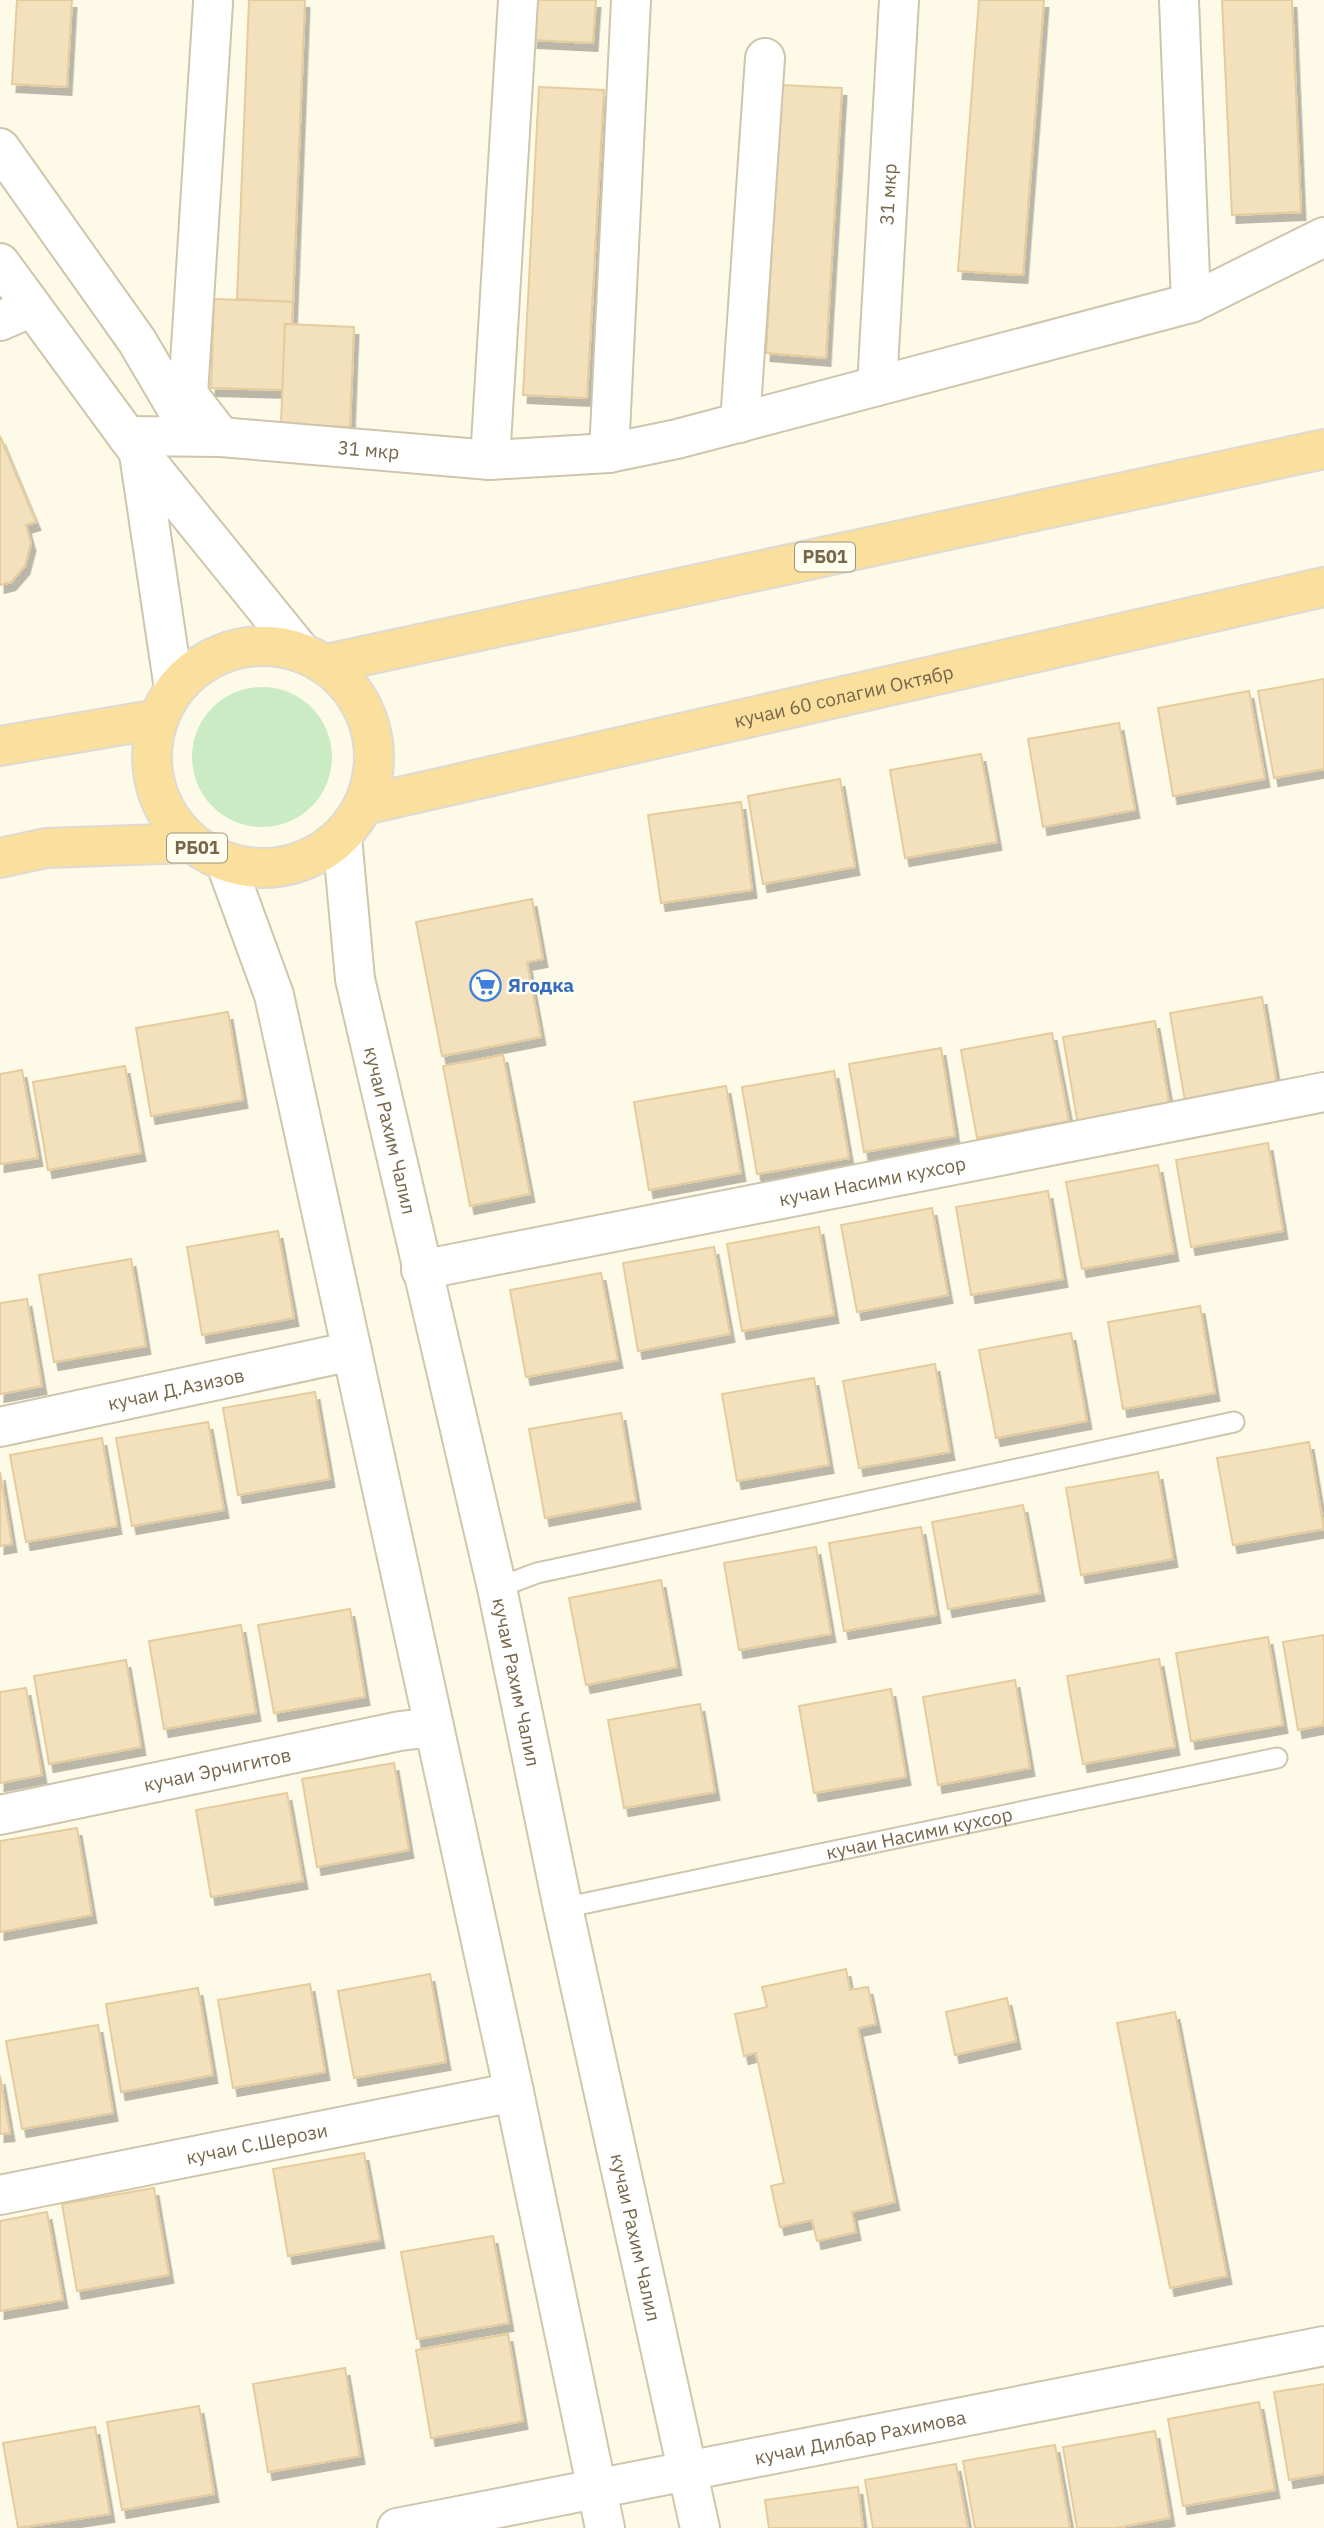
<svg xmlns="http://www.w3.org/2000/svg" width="1324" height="2528" font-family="'IBM Plex Sans',sans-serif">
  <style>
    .green { fill: #caebc4 }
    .building { fill: #f3e1bd; stroke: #e6cc9d; stroke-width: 2; filter: url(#shadow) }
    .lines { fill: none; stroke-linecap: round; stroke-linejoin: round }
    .service-casing { stroke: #cfc5ac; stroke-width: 23 }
    .minor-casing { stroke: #cfc5ac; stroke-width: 42 }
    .tertiary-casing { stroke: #cfc5ac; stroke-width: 42 }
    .secondary-casing { stroke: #d2c6a9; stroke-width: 42 }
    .trunk-casing { stroke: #dedad4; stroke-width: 42 }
    .service { stroke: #fff; stroke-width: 19 }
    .minor { stroke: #fff; stroke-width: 38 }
    .tertiary { stroke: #fff; stroke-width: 38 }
    .secondary { stroke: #fff; stroke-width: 38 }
    .trunk { stroke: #fadf9d; stroke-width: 38 }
    .labels { text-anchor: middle; stroke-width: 5; stroke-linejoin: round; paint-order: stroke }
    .shield { fill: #fffded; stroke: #a0937b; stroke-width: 2 }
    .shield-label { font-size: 18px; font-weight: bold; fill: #77664a }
    .street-label { font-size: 19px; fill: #77664a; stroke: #fffded }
    .shop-label { font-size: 19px; font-weight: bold; fill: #366cbe; stroke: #fffded; text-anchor: start }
  </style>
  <defs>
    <filter id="shadow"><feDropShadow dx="4.5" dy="8" stdDeviation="0" flood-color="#0004"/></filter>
  </defs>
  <rect width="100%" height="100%" fill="#fdfae7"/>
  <circle class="green" cx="262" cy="757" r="70"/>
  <g class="building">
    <polygon points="17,0 72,0 67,87 12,84"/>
    <polygon points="249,0 305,0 293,302 237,299"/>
    <polygon points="535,0 596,0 593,43 533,40"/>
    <polygon points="979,0 1044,0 1023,275 958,271"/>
    <polygon points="1222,0 1292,0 1301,212 1232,215"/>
    <polygon points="781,85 842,88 826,358 766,353"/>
    <polygon points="539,87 604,90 587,398 523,395"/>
    <polygon points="214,299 293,302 292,324 285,324 283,390 211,388"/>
    <polygon points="285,324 354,327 350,427 281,424"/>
    <polygon points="0,436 36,522 26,525 31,543 25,566 11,582 0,585"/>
    <polygon points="1324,679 1324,769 1274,778 1258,691"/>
    <polygon points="1249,691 1265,779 1173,796 1158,708"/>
    <polygon points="1119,723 1135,810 1043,827 1028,739"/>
    <polygon points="981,754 997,842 905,858 890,770"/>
    <polygon points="840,779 855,867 763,884 748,796"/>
    <polygon points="741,802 752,890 661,903 648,815"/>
    <polygon points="532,899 543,959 527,962 541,1037 442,1056 416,922"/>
    <polygon points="1262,997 1277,1085 1185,1101 1170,1013"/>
    <polygon points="228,1012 243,1100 151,1116 136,1028"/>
    <polygon points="1155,1021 1170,1108 1078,1125 1063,1037"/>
    <polygon points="1052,1033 1069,1121 977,1138 961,1050"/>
    <polygon points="941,1048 955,1136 864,1152 849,1064"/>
    <polygon points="503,1055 530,1194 470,1206 443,1066"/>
    <polygon points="125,1066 141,1153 48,1170 33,1082"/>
    <polygon points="22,1070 38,1158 0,1164 0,1074"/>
    <polygon points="834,1071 849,1158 757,1174 742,1087"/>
    <polygon points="726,1086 741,1173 649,1190 634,1102"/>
    <polygon points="1268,1143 1283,1231 1191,1247 1176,1160"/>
    <polygon points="1158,1165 1174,1253 1082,1269 1066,1182"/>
    <polygon points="1048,1191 1063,1279 971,1295 956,1207"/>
    <polygon points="932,1208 948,1295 857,1312 841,1225"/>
    <polygon points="819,1227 834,1315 742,1331 727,1244"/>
    <polygon points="278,1231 294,1318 202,1335 187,1247"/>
    <polygon points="714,1247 730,1334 638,1351 623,1263"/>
    <polygon points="131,1259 146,1346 54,1362 39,1275"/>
    <polygon points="601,1273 618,1360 526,1377 510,1290"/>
    <polygon points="27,1299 42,1386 0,1394 0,1303"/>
    <polygon points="1200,1306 1215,1393 1123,1409 1108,1322"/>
    <polygon points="1071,1333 1087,1421 996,1438 979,1350"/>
    <polygon points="935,1364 950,1452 859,1468 843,1381"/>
    <polygon points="814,1378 829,1465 737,1481 722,1394"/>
    <polygon points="315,1392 330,1479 238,1495 223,1408"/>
    <polygon points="621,1413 636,1501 545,1518 529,1429"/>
    <polygon points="208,1422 224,1510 132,1526 116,1438"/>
    <polygon points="102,1438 117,1526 26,1542 10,1455"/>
    <polygon points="1309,1442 1324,1529 1233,1545 1217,1458"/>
    <polygon points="0,1472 12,1544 0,1546"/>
    <polygon points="1158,1472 1173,1559 1081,1575 1066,1488"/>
    <polygon points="1023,1505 1040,1593 948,1609 932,1522"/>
    <polygon points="921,1527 936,1615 844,1631 829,1543"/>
    <polygon points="816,1547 831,1634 739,1650 724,1563"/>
    <polygon points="661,1580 677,1667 586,1685 569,1598"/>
    <polygon points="350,1609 365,1697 274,1713 258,1625"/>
    <polygon points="241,1625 256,1713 164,1729 149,1641"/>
    <polygon points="1324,1635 1324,1725 1298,1730 1283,1642"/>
    <polygon points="1268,1637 1283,1725 1191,1741 1176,1653"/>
    <polygon points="1159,1659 1175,1747 1083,1764 1067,1676"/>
    <polygon points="126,1660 141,1747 49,1764 34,1676"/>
    <polygon points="1015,1680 1030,1768 938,1785 923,1697"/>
    <polygon points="26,1688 42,1775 0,1783 0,1692"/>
    <polygon points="891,1689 906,1777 814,1793 799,1706"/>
    <polygon points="700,1704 715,1792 624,1808 608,1720"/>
    <polygon points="394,1763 409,1850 317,1867 302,1779"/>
    <polygon points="287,1793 303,1881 211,1897 196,1810"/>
    <polygon points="77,1828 92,1915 0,1932 0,1841"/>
    <polygon points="846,1969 850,1990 868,1987 876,2024 858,2028 895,2202 852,2212 856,2232 817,2241 812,2220 780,2227 771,2186 784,2183 756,2053 744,2056 735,2014 767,2007 762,1987"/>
    <polygon points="430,1974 446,2062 354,2078 338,1991"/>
    <polygon points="310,1984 325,2072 233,2088 218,2000"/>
    <polygon points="198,1988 213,2075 121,2092 106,2004"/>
    <polygon points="1007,1998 1016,2041 955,2055 946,2012"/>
    <polygon points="1175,2012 1227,2276 1170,2288 1117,2023"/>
    <polygon points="98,2025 113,2113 22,2129 6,2041"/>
    <polygon points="0,2076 10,2133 0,2134"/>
    <polygon points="364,2153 380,2240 288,2256 273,2169"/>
    <polygon points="154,2188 169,2275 77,2291 62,2204"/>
    <polygon points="47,2212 63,2300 0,2311 0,2221"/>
    <polygon points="493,2236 509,2323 417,2339 401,2252"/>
    <polygon points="508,2334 523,2421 431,2438 416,2350"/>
    <polygon points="345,2368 360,2456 268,2472 253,2384"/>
    <polygon points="1324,2384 1324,2474 1289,2480 1274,2392"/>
    <polygon points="1259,2402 1275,2490 1183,2506 1168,2419"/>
    <polygon points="199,2406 214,2494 122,2510 107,2422"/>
    <polygon points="95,2427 110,2514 18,2528 3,2443"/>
    <polygon points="1155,2431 1170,2518 1115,2528 1077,2528 1063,2447"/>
    <polygon points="1055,2445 1070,2528 975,2528 963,2461"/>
    <polygon points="956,2464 968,2528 873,2528 865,2480"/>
    <polygon points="858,2487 863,2528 769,2528 765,2500"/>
  </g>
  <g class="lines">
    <defs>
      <g id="service">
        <polyline points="497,1588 537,1573 1234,1422"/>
        <path id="s1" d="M563 1908 1277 1758"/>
      </g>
      <g id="minor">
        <polyline points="213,3 188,394 221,437"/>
        <polyline points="0,148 137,341 177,409 184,433"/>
        <polyline points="1191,303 1324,237"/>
        <polyline points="0,321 32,307"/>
        <path id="s2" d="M877 386 899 0"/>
        <polyline points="740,423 765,58"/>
        <path id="s3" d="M127 436 221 437 490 460 609 453 677 439 1191 303 1179 0"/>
        <polyline points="609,453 631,0"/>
        <polyline points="490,460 518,0"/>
        <path id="s4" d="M421 1270 1324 1092"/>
        <path id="s5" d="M0 1427 352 1351"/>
        <path id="s6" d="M0 1815 400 1731 434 1727"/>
        <path id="s7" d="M0 2195 514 2092"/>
        <path id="s8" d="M397 2528 1324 2346"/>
      </g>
      <g id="tertiary">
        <polyline points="0,263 127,436"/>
        <polyline points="139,452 301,652"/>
        <polyline points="139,454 174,689"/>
      </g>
      <g id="secondary">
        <polyline points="127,436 139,452"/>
        <path id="s9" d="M342 837 355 979 497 1588 563 1908 700 2528"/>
        <polyline points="226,864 274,995 514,2092 605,2528"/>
      </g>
      <g id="trunk">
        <circle cx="263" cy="757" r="111"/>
        <polyline points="326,664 1324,449"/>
        <polyline points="0,746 158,719"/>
        <path id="s10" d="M364 805 1324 587"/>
        <polyline points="0,858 46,848 190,843"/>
      </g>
    </defs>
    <use href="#service" class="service-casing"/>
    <use href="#minor" class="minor-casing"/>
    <use href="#tertiary" class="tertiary-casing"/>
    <use href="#secondary" class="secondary-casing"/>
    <use href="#trunk" class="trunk-casing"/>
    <use href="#service" class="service"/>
    <use href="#minor" class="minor"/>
    <use href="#tertiary" class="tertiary"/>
    <use href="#secondary" class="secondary"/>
    <use href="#trunk" class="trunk"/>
  </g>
  <defs>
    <symbol id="supermarket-ring" viewBox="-11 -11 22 22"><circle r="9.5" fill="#fffded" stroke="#3f7fe0" stroke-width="1.5"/><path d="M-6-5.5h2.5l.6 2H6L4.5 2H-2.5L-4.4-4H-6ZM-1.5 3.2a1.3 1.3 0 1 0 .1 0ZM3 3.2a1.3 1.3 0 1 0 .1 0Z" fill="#3f7fe0"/></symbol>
  </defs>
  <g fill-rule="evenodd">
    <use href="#supermarket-ring" x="468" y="968" width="35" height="35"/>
  </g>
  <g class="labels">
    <g class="shield">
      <rect x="795" y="542.5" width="60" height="29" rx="5"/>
      <rect x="167" y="833.5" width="60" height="29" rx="5"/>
    </g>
    <g class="shield-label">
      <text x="825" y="563">РБ01</text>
      <text x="197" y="854">РБ01</text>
    </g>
    <g class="street-label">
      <text dy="7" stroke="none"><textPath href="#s2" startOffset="192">31 мкр</textPath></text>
      <text dy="7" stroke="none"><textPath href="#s3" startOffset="242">31 мкр</textPath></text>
      <text dy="7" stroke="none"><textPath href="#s10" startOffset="492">кучаи 60 солагии Октябр</textPath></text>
      <text dy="7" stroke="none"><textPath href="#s9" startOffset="298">кучаи Рахим Чалил</textPath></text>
      <text dy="7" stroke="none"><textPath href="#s4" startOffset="460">кучаи Насими кухсор</textPath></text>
      <text dy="7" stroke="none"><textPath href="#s5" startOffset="180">кучаи Д.Азизов</textPath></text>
      <text dy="7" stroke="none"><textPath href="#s9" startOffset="864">кучаи Рахим Чалил</textPath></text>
      <text dy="7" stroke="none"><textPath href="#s6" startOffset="222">кучаи Эрчигитов</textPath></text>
      <text dy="7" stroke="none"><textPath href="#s1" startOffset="364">кучаи Насими кухсор</textPath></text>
      <text dy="7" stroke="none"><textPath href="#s7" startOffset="262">кучаи С.Шерози</textPath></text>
      <text dy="7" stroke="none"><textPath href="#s9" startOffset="1432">кучаи Рахим Чалил</textPath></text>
      <text dy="7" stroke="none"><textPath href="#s8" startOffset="472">кучаи Дилбар Рахимова</textPath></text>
    </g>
    <g class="shop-label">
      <text x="508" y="992">Ягодка</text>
    </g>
  </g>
</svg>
